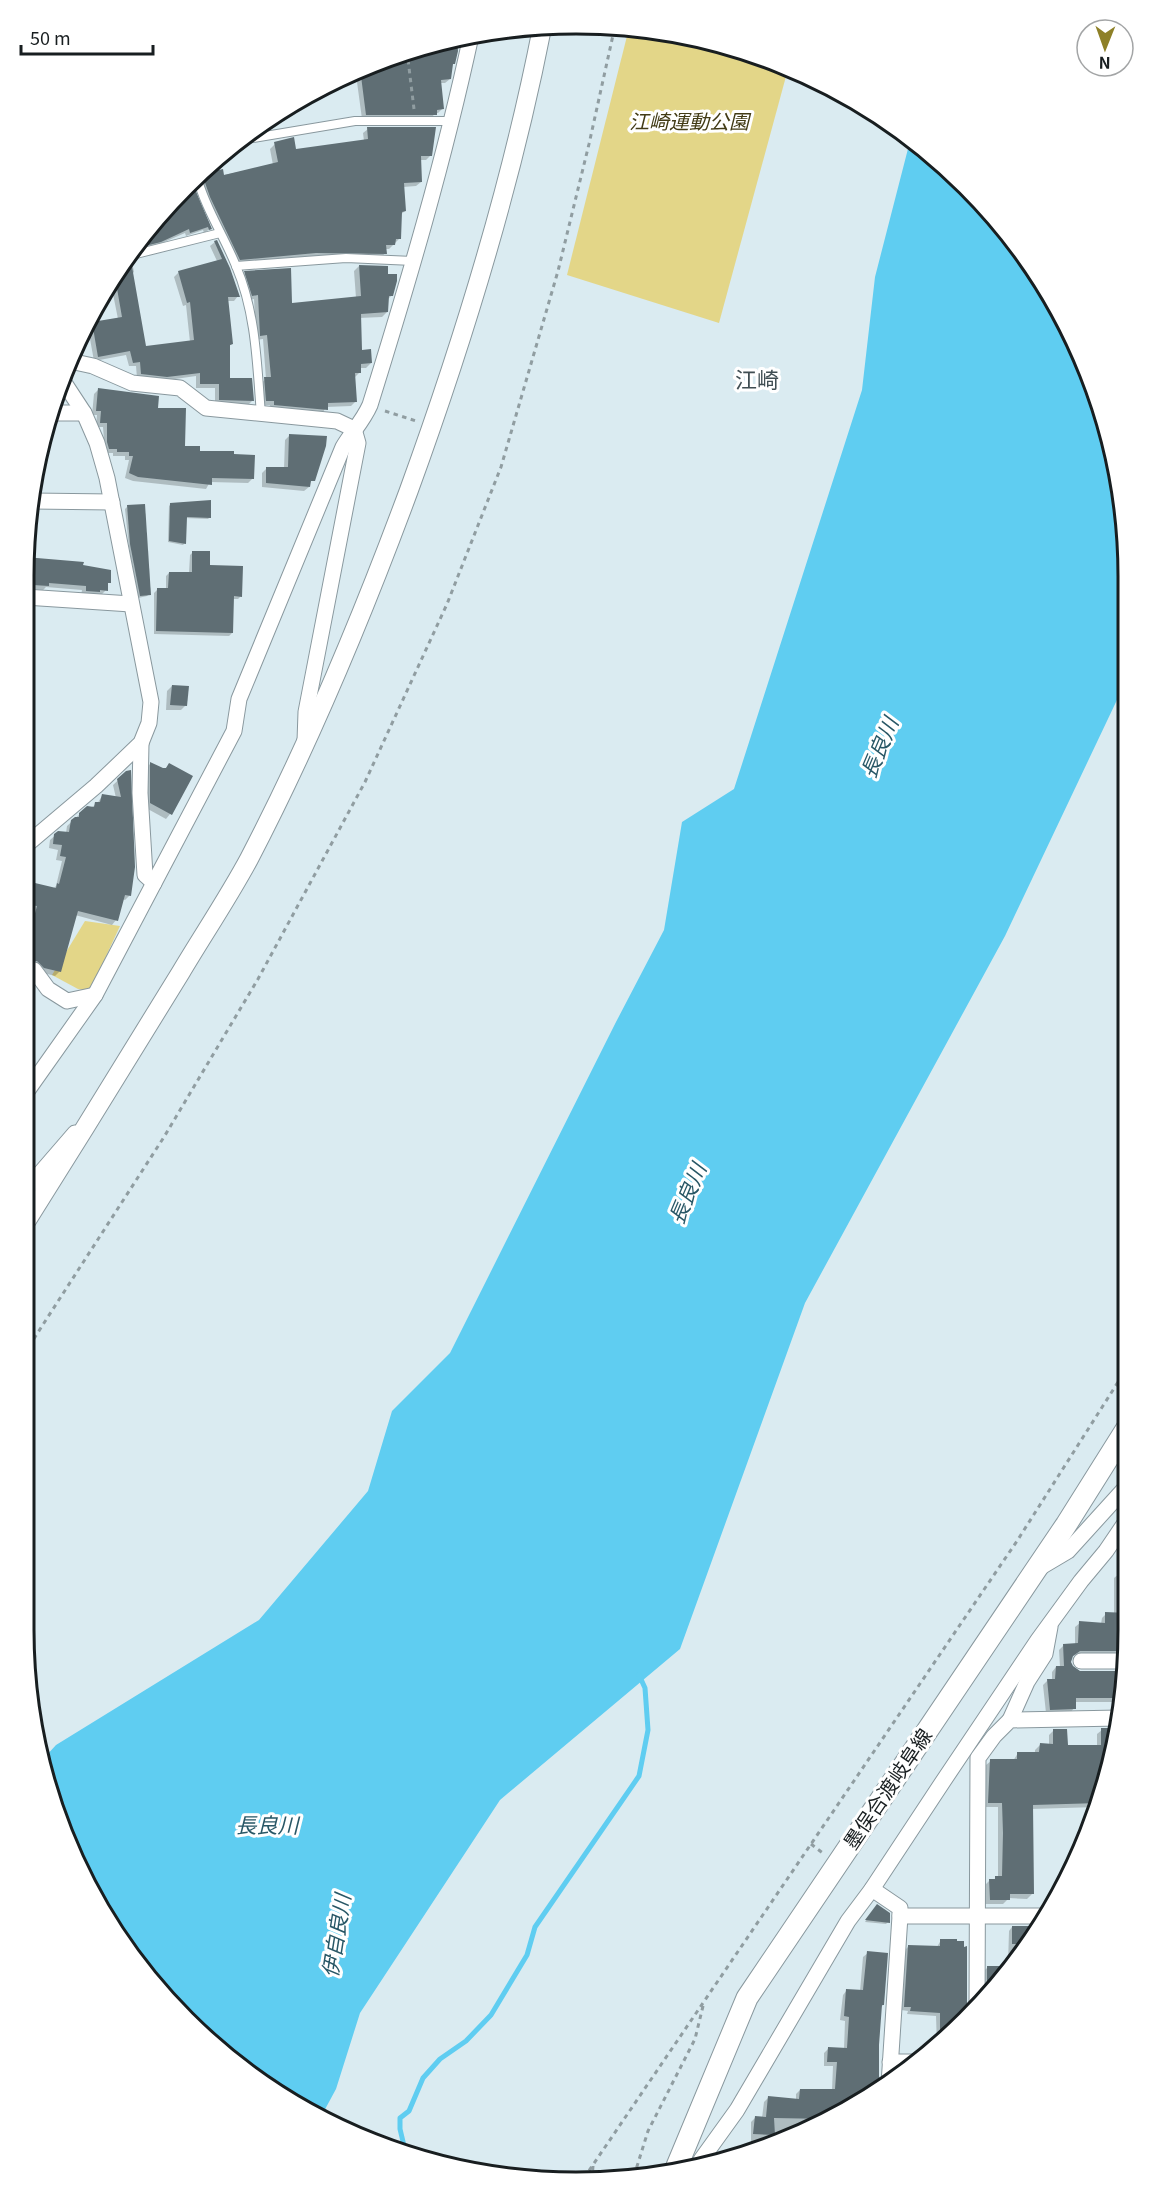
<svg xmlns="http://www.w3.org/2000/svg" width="1153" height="2206" font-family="Georgia,'Noto Sans JP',serif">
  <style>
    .green { fill: #e3d688 }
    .water { fill: #5fcdf1 }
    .shadow { fill: #0003 }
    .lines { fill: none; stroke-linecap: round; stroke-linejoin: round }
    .stream { stroke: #5fcdf1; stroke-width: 5 }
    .building { fill: #5f6e74 }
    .service-casing { stroke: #89989e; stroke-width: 10 }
    .minor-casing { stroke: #89989e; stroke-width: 17 }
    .tertiary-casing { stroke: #89989e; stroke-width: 20 }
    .secondary-casing { stroke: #89989e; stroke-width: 23 }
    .path { stroke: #909da1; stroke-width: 3; stroke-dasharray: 4.5 4.5; stroke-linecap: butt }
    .service { stroke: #fff; stroke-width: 8 }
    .minor { stroke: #fff; stroke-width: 15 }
    .tertiary { stroke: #fff; stroke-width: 18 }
    .secondary { stroke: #fff; stroke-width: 21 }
    .labels { text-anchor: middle; stroke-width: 6; stroke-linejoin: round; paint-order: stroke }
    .park-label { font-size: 20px; font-style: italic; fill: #423b15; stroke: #fff }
    .street-label { font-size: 20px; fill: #181e20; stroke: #fff }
    .water-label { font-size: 21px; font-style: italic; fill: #285766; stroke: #fff }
    .quarter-label { font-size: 22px; fill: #404e53; stroke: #fff }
    .rim { fill: none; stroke: #181e20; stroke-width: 3 }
  </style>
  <rect width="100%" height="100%" fill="#daebf1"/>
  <g class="green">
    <polygon points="629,28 720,43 788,69 719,323 567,275"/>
    <polygon points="85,921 120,926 90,991 78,989 52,975"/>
  </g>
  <polygon class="water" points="910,141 941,161 1015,240 1087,365 1124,504 1125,683 1005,936 805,1303 680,1649 500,1800 360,2013 336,2089 323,2113 270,2089 138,1966 53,1807 45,1757 56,1745 259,1620 368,1491 392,1411 450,1353 616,1022 664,930 682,822 734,789 862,390 875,277"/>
  <g class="shadow">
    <polygon points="456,40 456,51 451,65 450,79 445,83 440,83 443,108 438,113 435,113 431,119 362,119 357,82 362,78 361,71 399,53"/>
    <polygon points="297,100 298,103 293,107 286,108"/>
    <polygon points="270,120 271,128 267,132 246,137"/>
    <polygon points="368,129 431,155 426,160 419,160 421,182 416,186 403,187 405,211 400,215 399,239 389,249 385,249 385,253 381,258 235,264 200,184 204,179 273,165 270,149 275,144 295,151 364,141 363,133"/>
    <polygon points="191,183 210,229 204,233 203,230 186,236 185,233 155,246 131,252 138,240"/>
    <polygon points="215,242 238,296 234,301 227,301 232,344 229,346 229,380 252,401 248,405 215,404 215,388 196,388 196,376 161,381 137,378 136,366 129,366 126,355 94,361 88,328 92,324 118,319 111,284 124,262 132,262 134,272 132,274 144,348 190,342 186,305 183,306 174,277 179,272 217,261 210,246"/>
    <polygon points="359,266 392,295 388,299 387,312 382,317 359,318 360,352 371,363 366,368 360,368 360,372 354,378 356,401 351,406 326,407 322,414 269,409 270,405 262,405 260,384 266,379 263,339 256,340 254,299 248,300 240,277 245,273 291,305 356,298 354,271"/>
    <polygon points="98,390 156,409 184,447 253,478 248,483 210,482 206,489 133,481 125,478 129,460 125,460 125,456 113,456 113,453 105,453 103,427 96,427 97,415 92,415 94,394"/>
    <polygon points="290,435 313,480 303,481 309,487 304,491 262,487 262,473 267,468 284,469 285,440"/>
    <polygon points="171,504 210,517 208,519 185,518 185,543 183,545 168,542 169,506"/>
    <polygon points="127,507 149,594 147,596 138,598 129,547 125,509"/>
    <polygon points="193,552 241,596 238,599 232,599 232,633 229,636 154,634 154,593 157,590 166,590 166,576 169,573 189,573 190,555"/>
    <polygon points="25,559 82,567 106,590 101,595 81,596 82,590 46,587 43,590 25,589"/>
    <polygon points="172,686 186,705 181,710 166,710 167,691"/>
    <polygon points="151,763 164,770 169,765 170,814 166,819 146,808 146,768"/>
    <polygon points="127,772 130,895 125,900 122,899 116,920 112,925 75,915 60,971 55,976 40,972 32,965 25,966 25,914 31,890 36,885 53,889 56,886 62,861 56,860 58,850 49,848 50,840 59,832 66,833 67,826 80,814 97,804 102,796 116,798 113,785"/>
    <polygon points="25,817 31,820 25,830"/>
    <polygon points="1128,1566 1127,1651 1123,1655 1075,1655 1071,1657 1071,1666 1081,1672 1127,1672 1122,1702 1074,1702 1074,1708 1070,1713 1046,1713 1043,1685 1048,1680 1052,1680 1052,1672 1056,1667 1060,1667 1059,1650 1064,1645 1075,1645 1075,1627 1080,1623 1101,1624 1102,1618 1106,1614 1114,1614 1114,1578 1119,1574 1125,1574 1125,1569"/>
    <polygon points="1054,1730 1067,1747 1097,1747 1097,1734 1102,1730 1114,1747 1110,1772 1097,1807 1031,1809 1032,1894 1027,1899 1009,1898 1003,1904 985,1904 985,1885 990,1880 998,1878 998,1807 983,1807 986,1765 991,1761 1013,1761 1018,1753 1035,1753 1035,1750 1040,1745 1049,1745 1049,1735"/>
    <polygon points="875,1908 888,1922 886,1924 865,1922"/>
    <polygon points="1012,1927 1034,1927 1008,1963 1009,1931"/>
    <polygon points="941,1940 966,2007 967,2020 937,2045 936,2016 907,2014 908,2011 901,2010 905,1950 908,1947 937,1947"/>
    <polygon points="868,1953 883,2005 881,2007 877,2045 879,2088 880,2091 788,2140 751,2148 751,2122 755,2118 762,2118 764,2102 768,2098 796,2100 796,2094 800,2090 832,2090 833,2066 824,2066 824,2053 829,2048 844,2049 845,2021 840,2020 843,1995 847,1990 860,1991 863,1957"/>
    <polygon points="988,1967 1005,1967 984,1997 984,1971"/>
  </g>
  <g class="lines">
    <polyline class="stream" points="405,2150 400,2129 400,2118 409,2111 423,2078 440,2059 466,2041 491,2015 527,1955 535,1927 639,1776 648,1730 645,1688 639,1675"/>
  </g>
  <g class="building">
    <polygon points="457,40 458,51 455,64 453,64 451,79 441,80 444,109 437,110 437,115 366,115 361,76 371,75 370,67 399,53"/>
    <polygon points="367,127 436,127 432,156 421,156 422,182 404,183 406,211 402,212 401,239 396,239 395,245 386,245 387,254 316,253 240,260 210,197 202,174 223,169 224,175 278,162 274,142 294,137 296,149 368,139"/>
    <polygon points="192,182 212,229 209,230 208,227 190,233 189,229 161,242 133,249 138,240"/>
    <polygon points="217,240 230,268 240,297 228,297 233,344 230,345 230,378 252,378 254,401 219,400 219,384 200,384 200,373 167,377 141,374 140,362 133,363 130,351 98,357 92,322 122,317 115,277 125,261 131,261 146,346 194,340 190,302 187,303 178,271 222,259 214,241"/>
    <polygon points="359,265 388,266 388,274 397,274 397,281 393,296 389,296 388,312 361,314 362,350 371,349 372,363 361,364 361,373 355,373 357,402 328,403 328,410 274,405 274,401 266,401 264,377 271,377 267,335 260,336 258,295 252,296 244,271 291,268 292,303 361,296"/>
    <polygon points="98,388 159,396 158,408 186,408 185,446 200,446 200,451 234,451 234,454 255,455 254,479 212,478 212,485 138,477 129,473 133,456 129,456 129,452 117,452 117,449 109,449 107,442 107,423 100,423 101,411 96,411"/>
    <polygon points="289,434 327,436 326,446 315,481 311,481 310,487 266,483 266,467 288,467"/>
    <polygon points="211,500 211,518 187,517 186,544 169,541 170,503"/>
    <polygon points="145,504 151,595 140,596 130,544 127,505"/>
    <polygon points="192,551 210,551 210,565 243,566 242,597 234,596 233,633 156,631 157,588 168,588 169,572 192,572"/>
    <polygon points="25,557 84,562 83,565 111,570 111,583 108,583 108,591 100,590 100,592 86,591 86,586 49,583 49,586 33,585 33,573 25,573"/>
    <polygon points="172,685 189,686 187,706 170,705"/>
    <polygon points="150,762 163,768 166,768 169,763 193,776 172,815 150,803"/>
    <polygon points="131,770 135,867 131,896 125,895 118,921 78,911 61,972 44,968 37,961 25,962 25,934 29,935 37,906 30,905 35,883 56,888 57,883 59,884 66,857 60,856 62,845 53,844 54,834 58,831 69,832 71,820 75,817 79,817 79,813 87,806 94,807 95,802 100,802 102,794 121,797 117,779 126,771"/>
    <polygon points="1105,1612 1128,1613 1128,1651 1080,1651 1073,1656 1071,1662 1073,1666 1080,1671 1127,1671 1122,1698 1076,1698 1076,1709 1050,1710 1047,1679 1055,1679 1056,1666 1064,1666 1063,1644 1078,1643 1079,1621 1105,1623"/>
    <polygon points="1101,1728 1115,1728 1115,1741 1110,1772 1099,1803 1033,1805 1034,1894 1010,1894 1010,1900 990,1900 989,1879 995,1879 995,1876 1002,1876 1003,1833 1002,1803 988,1803 990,1759 1017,1759 1017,1752 1039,1752 1040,1743 1053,1744 1053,1729 1067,1729 1068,1745 1101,1745"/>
    <polygon points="877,1904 890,1913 890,1923 865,1920"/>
    <polygon points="1012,1926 1035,1926 1022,1944 1012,1944"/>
    <polygon points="940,1939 957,1939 957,1941 964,1941 964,1947 967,1946 967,2006 972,2014 967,2021 940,2043 940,2013 910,2011 911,2007 904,2007 908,1945 940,1946"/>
    <polygon points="867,1951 888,1953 884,2005 882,2005 879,2045 879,2076 882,2090 828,2119 774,2118 775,2135 753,2134 755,2116 766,2117 768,2096 799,2099 800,2089 835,2089 837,2062 827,2062 828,2047 847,2048 849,2017 844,2016 846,1989 863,1990"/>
    <polygon points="987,1966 1006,1966 987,1993"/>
  </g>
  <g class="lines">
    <defs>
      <g id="service">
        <polyline points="241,140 355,121 452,121"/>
        <path d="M197 177C205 208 224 236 236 266 256 313 257 364 261 415"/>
        <polyline points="128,256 220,233"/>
        <polyline points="236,266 346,258 413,261"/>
      </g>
      <g id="minor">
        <polyline points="70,361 93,366 132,383 180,388 206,408 337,421 354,429 358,443 306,712 305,741"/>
        <polyline points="50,413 84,413"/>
        <polyline points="32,501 112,502"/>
        <polyline points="25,597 131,604"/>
        <polyline points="141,743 140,793 145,875 154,883"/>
        <polyline points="25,846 96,786 141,743 149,723 151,702 107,478 97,443 84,413 63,381"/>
        <polyline points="34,970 48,989 67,1001 95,995"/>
        <path d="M25 1094 95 995 234 731 239 699 343 447C352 432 363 421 370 405 408 283 444 161 471 36"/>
        <polyline points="24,1192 75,1133"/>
        <polyline points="1041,1567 1068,1551 1127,1486"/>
        <polyline points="1081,1661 1128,1661"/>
        <polyline points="1010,1720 1027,1682 1045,1654 1050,1627"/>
        <polyline points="872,1889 900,1908 900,1916 1042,1916"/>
        <polyline points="977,2006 978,1758 994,1736 1010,1720 1119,1718"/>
        <polyline points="890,2062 916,2062"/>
        <polyline points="889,2084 900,1916"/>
        <polyline points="701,2160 737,2110 848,1921 872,1889 942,1783 1038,1640 1081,1581 1106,1551 1127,1520"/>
      </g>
      <path id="tertiary" d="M24 1225C77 1141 129 1057 181 972 203 935 228 898 249 859 311 740 362 617 409 490 464 339 511 186 542 28"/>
      <polyline id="secondary" points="677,2166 747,1998 1066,1525 1127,1428"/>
    </defs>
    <use href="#service" class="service-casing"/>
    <use href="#minor" class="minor-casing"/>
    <use href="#tertiary" class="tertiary-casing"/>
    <use href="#secondary" class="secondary-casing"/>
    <g class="path">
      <polyline points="497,30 522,35"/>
      <polyline points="407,51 414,109"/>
      <polyline points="385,411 416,421"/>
      <polyline points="24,1354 164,1137 258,979 365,782 447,604 501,467 558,271 589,144 615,26"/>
      <polyline points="811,1844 824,1854"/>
      <polyline points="634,2176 648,2131 695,2039 704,2002"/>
      <polyline points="584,2178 1017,1541 1127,1368"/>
      <polyline points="592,2179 593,2166"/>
    </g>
    <use href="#service" class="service"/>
    <use href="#minor" class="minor"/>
    <use href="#tertiary" class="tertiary"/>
    <use href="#secondary" class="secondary"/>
  </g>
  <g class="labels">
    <g class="park-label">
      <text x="689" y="129">江崎運動公園</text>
    </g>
    <g class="street-label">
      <text transform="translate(888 1789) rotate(-56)" y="7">墨俣合渡岐阜線</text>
    </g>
    <g class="water-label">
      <text transform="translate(880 748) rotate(-67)" y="7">長良川</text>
      <text transform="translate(688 1194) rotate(-67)" y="7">長良川</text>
      <text x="267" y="1833">長良川</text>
      <text transform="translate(337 1936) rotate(-81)" y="7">伊自良川</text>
    </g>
    <g class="quarter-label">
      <text x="757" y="388">江崎</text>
    </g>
  </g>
  <path d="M0 0H1153V2206H0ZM576 34H576A542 542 0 0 1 1118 576V1630A542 542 0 0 1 576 2172H576A542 542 0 0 1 34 1630V576A542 542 0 0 1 576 34Z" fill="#fff" fill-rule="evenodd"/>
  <path class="rim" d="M576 34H576A542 542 0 0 1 1118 576V1630A542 542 0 0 1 576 2172H576A542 542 0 0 1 34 1630V576A542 542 0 0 1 576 34Z"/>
  <g transform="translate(1105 48) rotate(181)"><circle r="28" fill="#ffffff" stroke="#a3a5a6" stroke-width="1.5"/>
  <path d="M0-4.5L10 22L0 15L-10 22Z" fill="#8e8027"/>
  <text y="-9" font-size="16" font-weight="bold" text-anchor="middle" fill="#181e20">N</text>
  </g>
  <path d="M21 45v9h132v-9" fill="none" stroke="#181e20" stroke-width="3"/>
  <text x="30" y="45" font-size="18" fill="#181e20" stroke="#ffffff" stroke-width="4.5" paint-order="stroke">50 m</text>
</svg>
